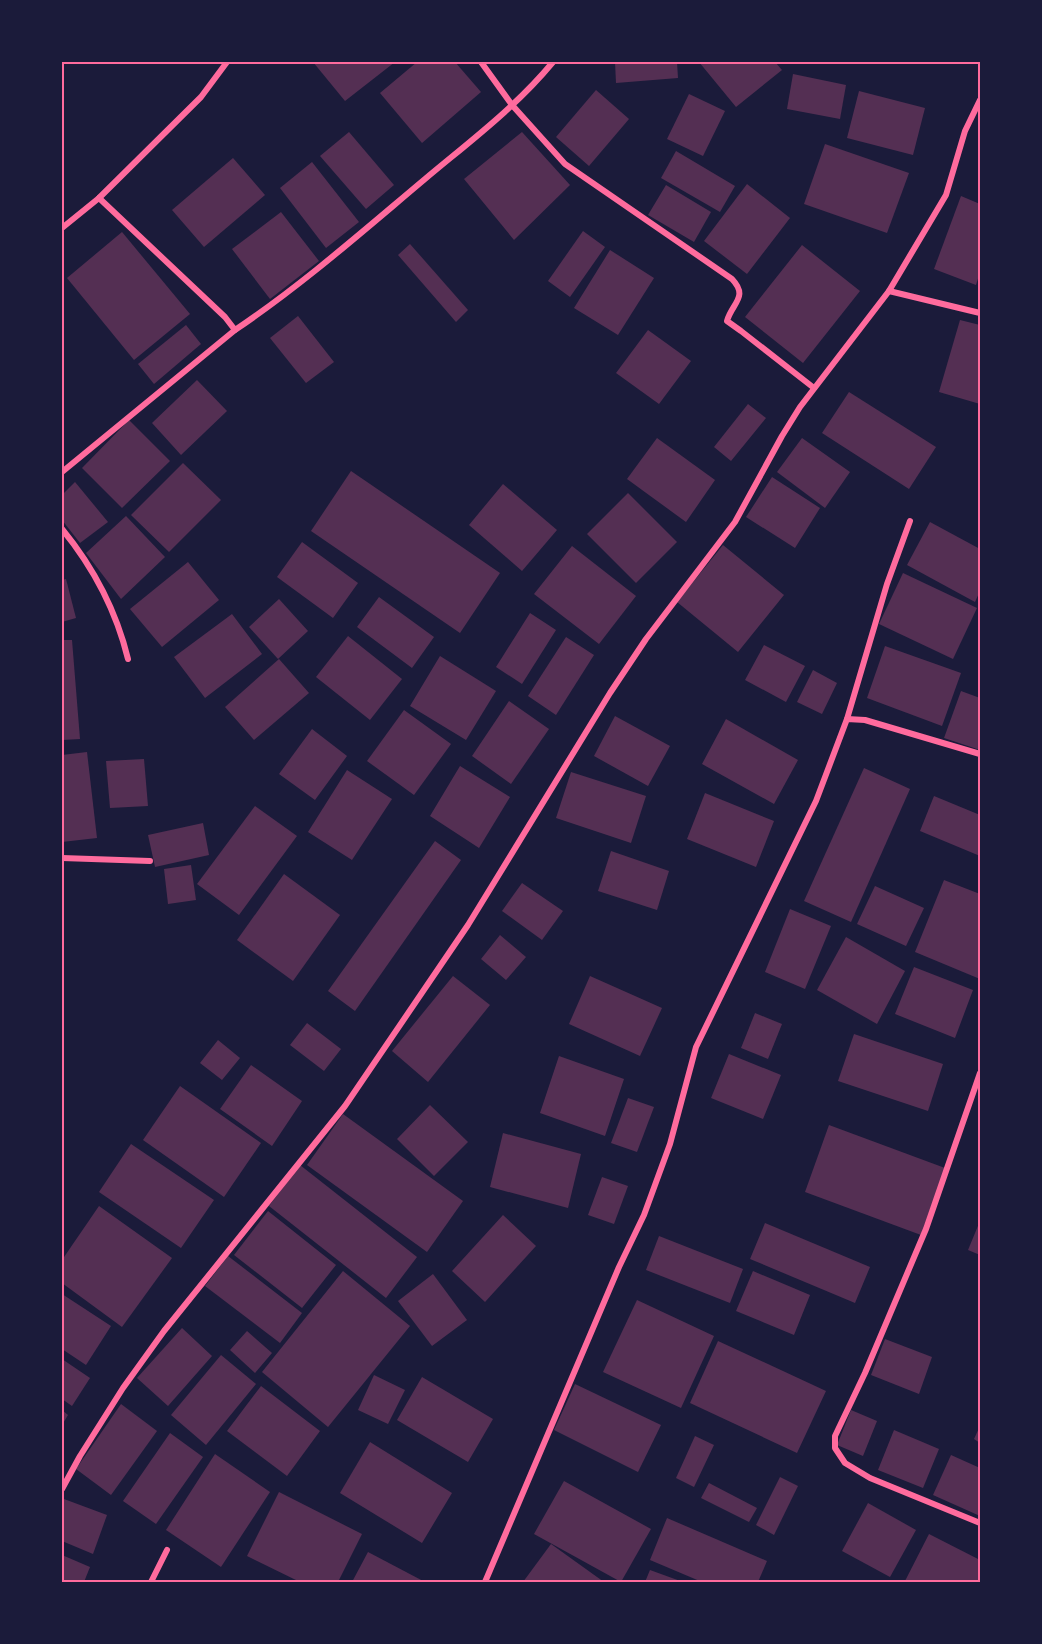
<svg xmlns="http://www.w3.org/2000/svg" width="1042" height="1644" font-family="Helvetica,sans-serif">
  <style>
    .building { fill: #542f53 }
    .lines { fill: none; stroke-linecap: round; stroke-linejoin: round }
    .minor { stroke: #ff6b9d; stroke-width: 6 }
    .neatline { fill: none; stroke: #ff6b9d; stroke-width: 2 }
  </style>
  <rect width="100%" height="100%" fill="#1b1b3a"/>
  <g class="building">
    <polygon points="313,62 395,62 345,101"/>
    <polygon points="417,62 455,62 481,92 422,143 380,93"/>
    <polygon points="615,62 677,62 678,78 616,83"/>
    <polygon points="699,62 775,62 782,70 736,107"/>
    <polygon points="793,74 846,85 840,119 787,109"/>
    <polygon points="596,90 629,119 589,166 556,137"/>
    <polygon points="859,91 925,108 913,155 847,138"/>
    <polygon points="689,94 725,111 703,156 667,139"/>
    <polygon points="349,132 394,185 366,209 320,156"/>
    <polygon points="522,132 570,185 514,240 464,179"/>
    <polygon points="825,144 909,173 887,233 804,204"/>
    <polygon points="676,151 735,186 720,212 661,178"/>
    <polygon points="233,158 265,195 204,247 172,210"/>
    <polygon points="312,162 359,222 326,248 280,188"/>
    <polygon points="747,184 790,218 747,274 704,241"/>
    <polygon points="666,185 711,212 694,242 648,215"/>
    <polygon points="961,196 980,204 980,272 976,285 934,269"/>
    <polygon points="281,212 319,261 270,299 232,249"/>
    <polygon points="583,231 605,247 570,297 548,281"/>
    <polygon points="122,232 190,314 134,360 67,278"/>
    <polygon points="410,244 468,310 456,322 398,255"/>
    <polygon points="802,245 860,291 803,363 745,317"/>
    <polygon points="610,250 654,278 618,335 574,308"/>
    <polygon points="298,316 334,362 306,383 270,338"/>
    <polygon points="960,320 980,325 980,404 939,392"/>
    <polygon points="186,325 201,344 154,384 138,364"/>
    <polygon points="648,330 691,361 659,404 616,373"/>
    <polygon points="197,380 227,411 181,455 152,423"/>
    <polygon points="849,392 936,447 909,489 822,433"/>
    <polygon points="748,404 766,418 731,461 714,447"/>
    <polygon points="129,420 170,461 122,508 82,468"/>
    <polygon points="657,438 715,480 686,522 627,479"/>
    <polygon points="802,438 850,472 825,508 777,472"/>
    <polygon points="183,463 221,500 169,552 131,515"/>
    <polygon points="351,471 500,573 460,633 311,531"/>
    <polygon points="772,477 820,508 795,548 746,517"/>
    <polygon points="75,482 108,522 80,543 62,520 62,495"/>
    <polygon points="503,484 557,530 522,571 469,525"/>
    <polygon points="628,493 677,542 636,583 587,534"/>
    <polygon points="126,516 165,557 121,599 86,553"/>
    <polygon points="930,522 980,549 980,591 975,602 907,565"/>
    <polygon points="302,542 358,583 333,618 277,577"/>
    <polygon points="723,545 784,595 738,652 677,602"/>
    <polygon points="572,546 636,596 599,644 534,594"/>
    <polygon points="188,562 219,600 162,647 130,609"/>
    <polygon points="903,573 977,608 953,659 879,624"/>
    <polygon points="66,579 76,618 62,622 62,580"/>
    <polygon points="379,597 434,637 412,668 357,627"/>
    <polygon points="279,599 308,631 278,659 249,627"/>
    <polygon points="530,613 556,630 522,684 496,667"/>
    <polygon points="232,614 262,654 205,698 174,657"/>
    <polygon points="348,636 402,679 370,720 316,677"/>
    <polygon points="566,637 594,655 556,715 528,696"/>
    <polygon points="62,640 72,640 80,739 62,740"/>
    <polygon points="764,645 805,666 786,702 745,680"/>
    <polygon points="885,646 961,673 942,726 867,698"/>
    <polygon points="440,656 496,691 466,740 410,706"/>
    <polygon points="279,659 309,693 254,740 225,707"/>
    <polygon points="813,670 837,683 822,714 797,702"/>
    <polygon points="961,691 980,698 980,750 944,738"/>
    <polygon points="509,701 549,729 511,784 472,756"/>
    <polygon points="404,710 451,744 414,795 367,761"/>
    <polygon points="615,716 670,746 648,786 594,756"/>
    <polygon points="726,719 798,760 774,804 702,764"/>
    <polygon points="312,729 347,756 315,800 279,774"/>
    <polygon points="87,752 97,838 62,842 62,755"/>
    <polygon points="144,759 148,806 110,808 106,761"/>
    <polygon points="460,766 510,797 479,848 430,816"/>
    <polygon points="864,768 910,789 851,922 804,901"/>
    <polygon points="347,770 392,799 352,860 308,832"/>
    <polygon points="571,772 646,796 631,843 556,818"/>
    <polygon points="705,793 774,821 756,867 687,839"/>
    <polygon points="934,796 980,815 980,856 920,831"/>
    <polygon points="255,806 297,836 239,915 197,884"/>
    <polygon points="203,823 209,855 155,867 148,835"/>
    <polygon points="435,841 461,860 355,1011 328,991"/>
    <polygon points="611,851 669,871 657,910 598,891"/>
    <polygon points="191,865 196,900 168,904 164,869"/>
    <polygon points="284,874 340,915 293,981 237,940"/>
    <polygon points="944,880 980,894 980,979 915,952"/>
    <polygon points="522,883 563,911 542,940 502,911"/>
    <polygon points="875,886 924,908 906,946 857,924"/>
    <polygon points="790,909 831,926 805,989 765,972"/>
    <polygon points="500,935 526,957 506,980 481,959"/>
    <polygon points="846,937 905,971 877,1024 817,990"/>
    <polygon points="914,967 973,990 955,1038 895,1014"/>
    <polygon points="453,976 490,1005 428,1082 392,1051"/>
    <polygon points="590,976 662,1008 640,1056 569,1024"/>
    <polygon points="755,1013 782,1024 768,1059 741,1048"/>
    <polygon points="307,1023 341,1049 324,1071 290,1045"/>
    <polygon points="854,1034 943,1064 928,1111 838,1081"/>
    <polygon points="218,1040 240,1058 222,1080 200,1063"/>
    <polygon points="729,1054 781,1075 763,1119 711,1098"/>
    <polygon points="559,1056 624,1079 605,1136 540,1113"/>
    <polygon points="251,1065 302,1101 272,1146 220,1109"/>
    <polygon points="180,1086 261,1143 224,1197 143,1140"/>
    <polygon points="628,1098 654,1107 637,1152 611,1143"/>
    <polygon points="430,1105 468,1142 434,1176 397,1139"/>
    <polygon points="343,1114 463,1201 427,1252 307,1165"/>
    <polygon points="829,1125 945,1168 921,1235 805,1192"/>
    <polygon points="503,1133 581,1154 568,1208 490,1187"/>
    <polygon points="131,1144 214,1200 181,1248 99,1192"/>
    <polygon points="300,1165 417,1257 386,1298 269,1206"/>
    <polygon points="602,1177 628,1186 614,1224 588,1215"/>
    <polygon points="99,1206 172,1258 122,1327 62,1283 62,1260"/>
    <polygon points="268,1211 336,1265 302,1308 234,1255"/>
    <polygon points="503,1215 536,1246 485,1302 452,1271"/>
    <polygon points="980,1221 980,1255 968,1250"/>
    <polygon points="765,1223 870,1267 855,1303 750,1259"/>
    <polygon points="659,1236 743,1269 730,1303 646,1270"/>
    <polygon points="228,1256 302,1313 280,1343 205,1286"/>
    <polygon points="343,1271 410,1326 328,1427 262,1372"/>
    <polygon points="753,1271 810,1295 794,1335 736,1311"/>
    <polygon points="433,1274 467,1320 432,1346 398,1301"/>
    <polygon points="62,1294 111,1326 86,1365 62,1349"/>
    <polygon points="637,1300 714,1336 681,1408 603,1372"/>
    <polygon points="182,1328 212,1356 168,1406 137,1378"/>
    <polygon points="247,1331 272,1353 255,1373 230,1350"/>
    <polygon points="885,1339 932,1357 919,1394 871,1375"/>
    <polygon points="718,1341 826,1391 797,1453 690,1403"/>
    <polygon points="221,1355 256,1384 206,1445 171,1415"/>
    <polygon points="62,1359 90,1378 72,1406 62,1399"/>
    <polygon points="374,1375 405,1390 388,1424 358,1410"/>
    <polygon points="422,1377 493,1419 468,1462 397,1420"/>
    <polygon points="575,1384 661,1425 638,1472 554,1430"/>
    <polygon points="261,1386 320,1431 287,1476 227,1431"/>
    <polygon points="121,1404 157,1431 111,1495 76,1469"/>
    <polygon points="62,1410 68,1415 62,1425"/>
    <polygon points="851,1410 877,1421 863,1456 837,1445"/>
    <polygon points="980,1426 980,1443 974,1439"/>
    <polygon points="894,1430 939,1449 923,1488 878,1470"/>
    <polygon points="170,1433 203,1457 156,1524 123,1501"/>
    <polygon points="695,1436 714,1445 694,1487 676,1478"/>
    <polygon points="370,1442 452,1493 422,1543 340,1493"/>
    <polygon points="215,1454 270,1492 221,1567 166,1530"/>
    <polygon points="951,1455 980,1468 980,1516 933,1495"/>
    <polygon points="780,1477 798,1486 774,1535 756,1525"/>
    <polygon points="564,1481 651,1529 621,1582 534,1534"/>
    <polygon points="709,1483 757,1508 749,1522 701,1498"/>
    <polygon points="279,1492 362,1534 338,1582 300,1582 247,1556"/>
    <polygon points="64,1499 107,1515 93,1554 62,1541 62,1506"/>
    <polygon points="868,1503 916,1530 890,1577 842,1551"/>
    <polygon points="667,1518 767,1561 758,1582 702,1582 650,1560"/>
    <polygon points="929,1534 980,1560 980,1582 905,1581"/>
    <polygon points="551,1544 604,1582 523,1582"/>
    <polygon points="368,1552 425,1582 352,1582"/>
    <polygon points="62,1555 90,1567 84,1582 62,1582"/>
    <polygon points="650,1570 683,1582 645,1582"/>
  </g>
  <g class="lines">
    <g class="minor">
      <path d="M481 62 512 105 565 164 732 279C749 297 732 303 727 321L741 331 814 388"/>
      <path d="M99 198 225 317 235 330C302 285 363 231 425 179 469 142 516 107 553 62"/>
      <polyline points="62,228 99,198 201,97 227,62"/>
      <polyline points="889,291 980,313"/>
      <polyline points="62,472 235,330"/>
      <path d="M62 529C94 568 116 610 128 659"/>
      <polyline points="847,719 887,584 910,521"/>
      <polyline points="62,858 150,861"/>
      <polyline points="980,1073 926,1229 865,1373 835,1436 835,1448 845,1463 870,1478 980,1523"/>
      <polyline points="62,1489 80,1456 123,1388 164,1331 345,1106 468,925 610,693 646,639 735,522 782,436 800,407 889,291 946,195 965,131 980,100"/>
      <polyline points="151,1582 167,1550"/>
      <polyline points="485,1582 619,1267 644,1215 670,1144 696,1047 816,801 847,719 865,720 980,754"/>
    </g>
  </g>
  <rect width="1042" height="1644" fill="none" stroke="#1b1b3a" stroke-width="126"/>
  <rect x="63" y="63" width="916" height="1518" class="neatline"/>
</svg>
